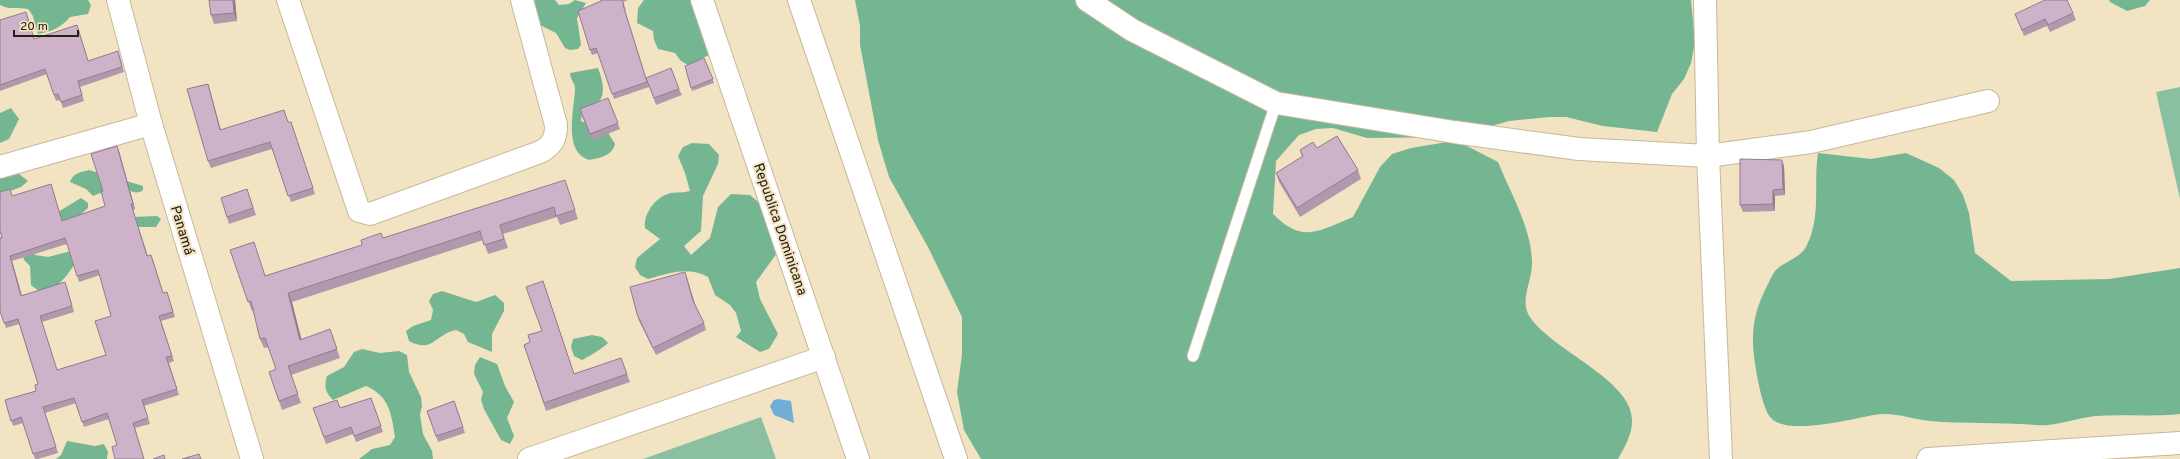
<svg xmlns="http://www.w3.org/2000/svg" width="2180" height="459" font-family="Overpass,sans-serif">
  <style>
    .green { fill: #8bbfa1 }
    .forest { fill: #75b692 }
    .water { fill: #71add5 }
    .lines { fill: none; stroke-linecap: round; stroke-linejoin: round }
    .service-casing { stroke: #c7b89a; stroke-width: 13 }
    .minor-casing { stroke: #c7b89a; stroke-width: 24 }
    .service { stroke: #fff; stroke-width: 11 }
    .minor { stroke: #fff; stroke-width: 22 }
    .wall { fill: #b199ad; fill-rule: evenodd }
    .shaded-wall { fill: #907d8d }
    .building { fill: #ceb2c9; stroke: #907d8d; fill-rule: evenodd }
    .labels { text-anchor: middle; stroke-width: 4; stroke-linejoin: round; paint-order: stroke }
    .street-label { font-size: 14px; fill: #252014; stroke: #f2e3c3 }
  </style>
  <rect width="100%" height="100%" fill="#f2e3c3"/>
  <g class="green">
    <polygon points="2180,87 2180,199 2156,92"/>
    <polygon points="761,417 776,459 643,459"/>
  </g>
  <g class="forest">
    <path d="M0 0H88L91 5 88 14 70 17C62 27 51 32 38 34L33 16 28 9C18 7 9 10 0 5Z"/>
    <polygon points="521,0 555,0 559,5 569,4 575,0 586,3 577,18 581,45 578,49 570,50 565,48 556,33 536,23"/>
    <polygon points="644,0 694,0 714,46 709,55 688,65 681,61 675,53 658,49 654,40 653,31 637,23 638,8"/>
    <path d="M855 0H1691L1695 42 1691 63 1684 79 1672 94 1657 132 1603 126 1566 117H1549L1509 121 1453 137 1367 138 1333 128 1316 129 1299 135 1276 161 1273 214C1303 244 1318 231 1353 217L1380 167 1392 154 1411 148 1447 142 1465 145 1498 162C1511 194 1532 229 1532 264 1532 281 1519 302 1530 317 1551 350 1635 381 1632 422 1632 435 1624 448 1618 459H981L964 430 957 392 962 355V317L929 249 889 177 878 140 860 45V26Z"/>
    <polygon points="2109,0 2150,0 2145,6 2127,11 2110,2"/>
    <path d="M598 68C605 86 608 106 583 108L581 121 607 131 615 144C612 156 600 158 589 160 563 152 574 110 575 90 576 84 570 80 570 73Z"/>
    <polygon points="11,108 19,119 9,139 0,143 0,113"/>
    <path d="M692 143 709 144 719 155 718 164 703 196 701 231 684 246 691 255 710 238 718 207 731 194 750 195 770 212 777 253 756 282 760 299 778 334 769 349 760 352 736 337 741 331 736 313 730 305 715 295 708 277C688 266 669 273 648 279L640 275 635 267 637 258 660 239 645 228C643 214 656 196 671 193 678 192 683 193 690 191L685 173 678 156 683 147Z"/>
    <path d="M1818 153 1871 159 1906 153 1939 168 1954 180 1963 195 1969 213 1975 253 2011 281 2109 279 2180 268V414C2152 417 2123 414 2095 416 2076 418 2055 427 2036 425 2000 422 1965 424 1930 421 1911 419 1893 411 1874 415 1851 419 1788 436 1771 418 1761 408 1753 357 1753 343 1753 317 1758 304 1769 282 1771 278 1773 273 1776 270 1784 262 1801 257 1806 247 1822 216 1813 185 1818 153Z"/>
    <path d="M89 170 143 186V190C135 196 130 189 122 189 111 188 102 193 93 196L86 189 70 182C73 173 81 172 89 170Z"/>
    <polygon points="10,173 19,174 28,181 21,187 0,195 0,176"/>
    <path d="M81 198 88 203V208L81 214 78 222 33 251 35 255 48 257 71 251 75 263C67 277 48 302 31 285L30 266 24 260 23 256 53 215Z"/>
    <polygon points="157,216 161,219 156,227 126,227 133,217"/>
    <path d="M442 291 476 302 495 295 504 303V311L492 334V352L468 342 464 334 456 330C435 334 433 354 409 341L406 331 413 326 431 320 433 310 429 301 433 294Z"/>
    <path d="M592 335 602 337 608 343C606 346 585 359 582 360L574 356 571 347 573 339Z"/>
    <path d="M362 349 380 353 399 351 407 355 409 372 421 397 422 406 420 415 423 434 432 451 433 459H359L372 449 390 445 395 437C391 413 390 397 366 386L333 400C325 392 324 387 327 376L344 367 354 352Z"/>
    <polygon points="480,357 497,364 505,386 514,402 507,418 514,436 510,444 501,440 484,409 481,400 483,392 474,374 475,365"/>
    <polygon points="67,441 95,446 104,444 108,452 107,459 56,459 61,455"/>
  </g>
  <polygon class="water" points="778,399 791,401 794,423 774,415 770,406 774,400"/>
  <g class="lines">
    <defs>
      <polyline id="service" points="1193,356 1276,103"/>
      <g id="minor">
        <polyline points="118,0 151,124 252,459"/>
        <path d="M288 0 359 211 370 214 540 152C552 146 556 139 556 125L522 0"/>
        <polyline points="702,0 858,459"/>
        <polyline points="799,0 956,459"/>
        <polyline points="1087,0 1132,30 1276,103 1454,132 1579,149 1708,156 1705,0"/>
        <polyline points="0,167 151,124"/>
        <polyline points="529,459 824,357"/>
        <polyline points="1721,459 1708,156 1811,142 1988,101"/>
        <polyline points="1928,459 2180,443"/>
      </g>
    </defs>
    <use href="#service" class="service-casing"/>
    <use href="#minor" class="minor-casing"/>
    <use href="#service" class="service"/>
    <use href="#minor" class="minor"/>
  </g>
  <g class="wall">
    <polygon points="209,0 235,0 237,21 214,24 211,15"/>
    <polygon points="601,0 628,0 623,2 626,10 625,10 646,78 679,89 682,95 656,105 647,80 649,87 614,99 598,53 592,55 590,50 601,1"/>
    <polygon points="26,12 34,39 77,25 88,61 118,51 124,72 80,87 84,101 63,108 60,100 56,101 47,74 0,91 0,20"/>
    <polygon points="2073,13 2076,20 2050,32 2047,26 2024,36 2015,14"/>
    <polygon points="704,58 714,83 692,91 691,88"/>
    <polygon points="208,84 221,130 291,122 315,194 291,202 272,149 211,168 208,161"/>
    <polygon points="608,98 620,129 592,140 582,116"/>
    <polygon points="1317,148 1358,170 1361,179 1300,217 1279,182 1276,173 1302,157 1300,150"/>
    <path d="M119 151 135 209 133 210 148 256 153 260 163 293 167 292 175 317 161 321 174 361 169 363 179 395 144 406 150 424 135 428 144 459H115L117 445 109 419 84 427 76 403 45 413 58 453 38 459H35L23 423 13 426 5 400 36 391 38 384 19 324 6 328 0 311 2 238 12 196 51 184 62 221 105 206 103 191ZM67 244 79 282 100 275 111 316 106 355 57 370 42 322 74 312 67 287 22 295 12 261Z"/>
    <polygon points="1784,166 1785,195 1775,196 1775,211 1743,212 1740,205"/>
    <polygon points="247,189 256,215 229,224 221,198"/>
    <polygon points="568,189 578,219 560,225 557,217 503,234 508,248 488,254 483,240 292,302 301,340 330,329 340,358 291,375 301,403 282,410 269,372 276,369 269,347 264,348 260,339 253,311 252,311 230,250 266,276 383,238"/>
    <polygon points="687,278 695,304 704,323 706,330 656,355 639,321 637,314"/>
    <polygon points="530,342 574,374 621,358 630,382 546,411 524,345"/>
    <polygon points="371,398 383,432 356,442 353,434 326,444 313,408 340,408"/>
    <polygon points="454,401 465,433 438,442 427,411"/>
  </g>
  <g class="shaded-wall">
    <polygon points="233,0 235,0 237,21 234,13"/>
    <polygon points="208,84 210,90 222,136 220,130"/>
    <polygon points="117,146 119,151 135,209 133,204"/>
    <polygon points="1782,160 1784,166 1785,195 1783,189"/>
    <polygon points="1773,190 1775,196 1775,211 1773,204"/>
    <polygon points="10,256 12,261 23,301 21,296"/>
    <polygon points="685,272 687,278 696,308 693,301"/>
    <polygon points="288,293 292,302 304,349 300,340"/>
  </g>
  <g class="building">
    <polygon points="209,0 233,0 234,13 211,15"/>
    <polygon points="601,0 622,0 624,5 623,5 647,82 612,94 596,48 590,50 578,11 601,1"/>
    <polygon points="2045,0 2067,0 2073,13 2048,25 2045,19 2022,30 2015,14"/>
    <polygon points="26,12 34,39 77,25 88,61 118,51 122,67 78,81 82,95 61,102 58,94 54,95 45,69 0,85 0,20"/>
    <polygon points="704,58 713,79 691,88 685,66"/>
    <polygon points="671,68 679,89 654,98 646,78"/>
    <polygon points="208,84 220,130 284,110 288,122 291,122 313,188 288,196 270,142 208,161 187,89"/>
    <polygon points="608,98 618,123 590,134 580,109"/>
    <polygon points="1337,136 1358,170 1297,208 1276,173 1303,156 1300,150 1313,142 1317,148"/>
    <path d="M117 146 133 204H131L147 256 151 255 163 293 167 292 173 312 159 316 172 356 166 357 177 389 142 400 148 418 133 423 144 459H115L112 447 117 445 107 413 82 422 74 398 43 407 56 447 33 454 21 417 11 421 5 400 36 391 35 385 38 384 18 319 4 323 0 311V238H2L0 231V192L10 189 12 196 51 184 62 221 105 206 101 191H103L91 154ZM65 238 77 276 98 270 111 316 95 321 106 355 57 370 40 316 72 306 65 282 21 296 10 256Z"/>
    <polygon points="1740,159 1782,160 1783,189 1773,190 1773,204 1740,205"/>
    <polygon points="565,180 575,210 556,216 554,207 500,225 504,239 484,245 480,231 288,293 300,340 330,329 337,349 288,366 298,394 279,401 269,372 276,369 265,338 260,339 251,301 248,302 230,250 254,242 265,276 362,245 361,240 381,233 383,238"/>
    <polygon points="247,189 253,208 227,217 221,198"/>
    <polygon points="685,272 693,301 704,323 653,348 637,314 630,287"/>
    <polygon points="543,281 574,374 621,358 627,374 544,403 524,345 530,342 528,335 542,331 526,287"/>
    <polygon points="371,398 381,426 354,436 351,427 324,437 313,408 337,400 340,408"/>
    <polygon points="454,401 463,427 436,436 427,411"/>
    <polygon points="199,454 201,459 182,459"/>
    <polygon points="164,455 165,459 153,459"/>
  </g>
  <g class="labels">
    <g class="street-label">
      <text transform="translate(781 229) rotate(71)" y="5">Republica Dominicana</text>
      <text transform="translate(183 230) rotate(73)" y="5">Panamá</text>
    </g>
  </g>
  <path d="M14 30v6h64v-6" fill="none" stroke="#252014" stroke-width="2"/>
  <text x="20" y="30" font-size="12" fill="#252014" stroke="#f2e3c3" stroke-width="3" paint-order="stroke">20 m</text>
</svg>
